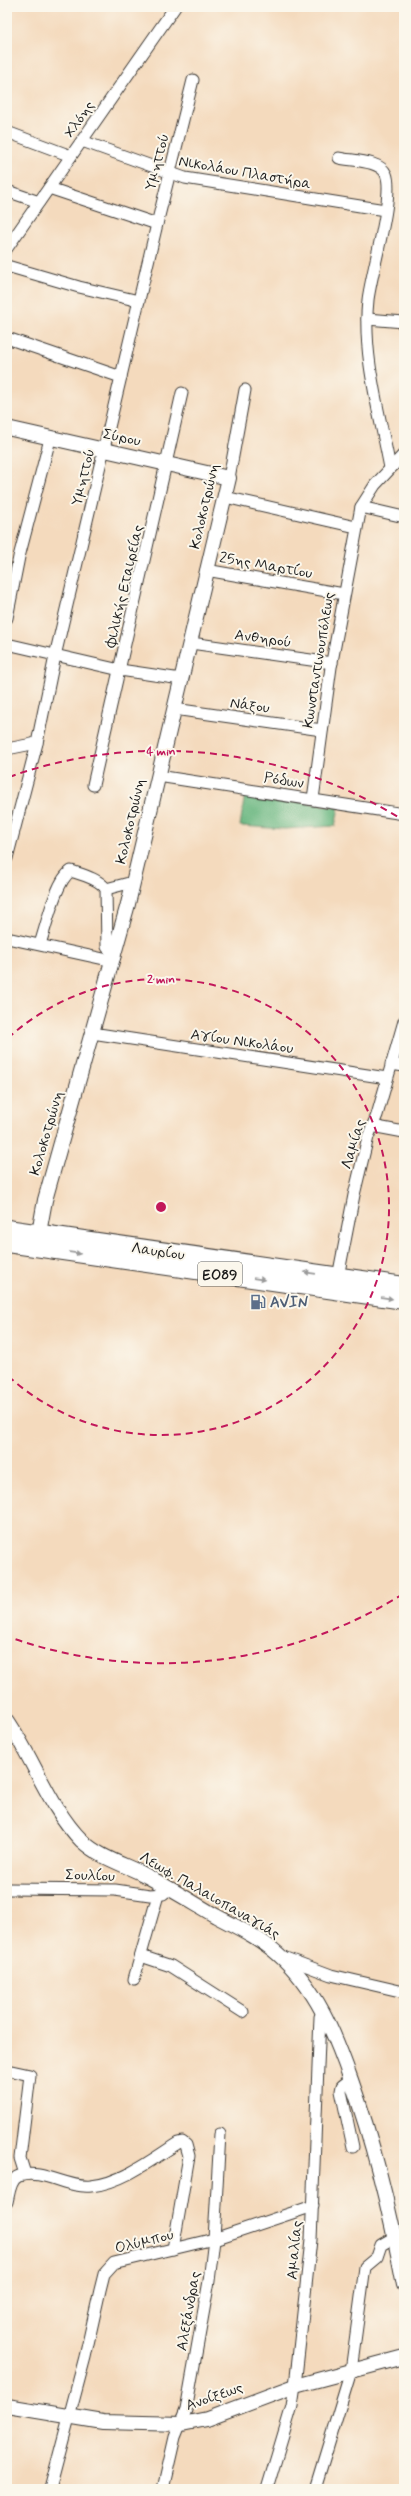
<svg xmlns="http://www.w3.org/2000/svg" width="411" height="2496" font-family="Mynerve,sans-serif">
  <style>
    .forest { fill: #6ab781; stroke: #436a4e }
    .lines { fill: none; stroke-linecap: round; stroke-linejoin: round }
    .minor-casing { stroke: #3c3834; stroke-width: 13 }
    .tertiary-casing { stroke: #3c3834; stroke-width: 16 }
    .primary-casing { stroke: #3c3834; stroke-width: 20 }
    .minor { stroke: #fff; stroke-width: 11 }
    .tertiary { stroke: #fff; stroke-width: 14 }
    .primary { stroke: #fff; stroke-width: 18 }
    .oneway { fill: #999 }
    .ring { fill: none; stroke: #c2185b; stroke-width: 2; stroke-dasharray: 7 5 }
    .labels { text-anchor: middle; stroke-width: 4; stroke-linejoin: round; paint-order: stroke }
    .shield { fill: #fbf7ec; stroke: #5f5e5a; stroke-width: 1 }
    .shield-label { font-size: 14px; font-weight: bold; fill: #1c1c1c }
    .street-label { font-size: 15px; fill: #1c1c1c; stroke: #fbf7ec }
    .service-label { font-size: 15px; font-weight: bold; fill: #4e5e75; stroke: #fbf7ec; text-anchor: start }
    .centre { fill: #c2185b; stroke: #fbf7ec; stroke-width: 2 }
    .ring-label { font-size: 12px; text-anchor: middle; font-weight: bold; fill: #c2185b; stroke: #fbf7ec; stroke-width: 4; stroke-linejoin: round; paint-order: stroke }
  </style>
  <rect width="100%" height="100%" fill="#fbf7ec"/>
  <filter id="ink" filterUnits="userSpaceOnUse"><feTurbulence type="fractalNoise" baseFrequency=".025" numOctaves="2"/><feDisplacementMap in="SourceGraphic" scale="8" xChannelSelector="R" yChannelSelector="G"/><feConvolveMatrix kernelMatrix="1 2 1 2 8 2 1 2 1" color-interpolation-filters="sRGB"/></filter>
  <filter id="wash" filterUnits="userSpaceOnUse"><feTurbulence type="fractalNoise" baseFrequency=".012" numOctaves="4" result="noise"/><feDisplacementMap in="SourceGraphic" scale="16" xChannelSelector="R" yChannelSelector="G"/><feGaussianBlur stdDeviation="0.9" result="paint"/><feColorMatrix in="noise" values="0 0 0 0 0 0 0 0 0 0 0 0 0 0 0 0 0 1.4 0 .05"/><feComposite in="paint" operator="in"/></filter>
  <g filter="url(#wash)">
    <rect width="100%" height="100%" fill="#f4dabd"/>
    <polygon class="forest" points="245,793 339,808 335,826 284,829 240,826"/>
  </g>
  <g filter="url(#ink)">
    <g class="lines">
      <defs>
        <g id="minor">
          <polyline points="7,132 71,156"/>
          <polyline points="82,141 185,178 385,210"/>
          <path d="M339 158C351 161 380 160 386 174 395 195 371 273 368 300 362 355 380 414 390 468"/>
          <polyline points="49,188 157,224"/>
          <polyline points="7,191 39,202"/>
          <polyline points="7,248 175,7"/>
          <polyline points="7,266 79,287 139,301"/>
          <polyline points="367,319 404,322"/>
          <polyline points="7,338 121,377"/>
          <polyline points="229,478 245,390"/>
          <polyline points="225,497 356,527"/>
          <polyline points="361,507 404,517"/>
          <polyline points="206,570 344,594"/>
          <polyline points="7,618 19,557 50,439"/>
          <polyline points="191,643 332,663"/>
          <polyline points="7,644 120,670 181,679"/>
          <polyline points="174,709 322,730"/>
          <polyline points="7,749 37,743"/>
          <polyline points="158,776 404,814"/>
          <polyline points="93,785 182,393"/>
          <polyline points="313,799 331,667 361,507 375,485 404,454"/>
          <polyline points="7,858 37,743 55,656 157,224 193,80"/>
          <polyline points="106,889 133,882"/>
          <polyline points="7,938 113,961"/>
          <path d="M40 944C46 927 56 880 71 871 83 875 99 879 106 889L107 947 115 957"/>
          <polyline points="92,1033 387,1078"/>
          <polyline points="391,1064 404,1066"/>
          <polyline points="372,1126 404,1132"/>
          <polyline points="338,1277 354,1195 368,1137 377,1115 404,1021"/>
          <polyline points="7,1889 115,1890 150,1895 163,1894 169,1889"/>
          <polyline points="141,1956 171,1966 243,2012"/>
          <polyline points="283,1957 331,1975 404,1992"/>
          <polyline points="134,1979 158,1895"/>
          <polyline points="7,2070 30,2075 20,2158 25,2174"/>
          <polyline points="351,2079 342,2086 341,2091 353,2147"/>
          <path d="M7 2202C9 2194 10 2179 19 2176 42 2168 68 2189 91 2186 122 2183 153 2159 178 2143L182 2142 186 2145 189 2156 173 2249"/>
          <polyline points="50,2489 85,2357 100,2290 104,2274 114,2263 214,2239 313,2206"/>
          <polyline points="163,2489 175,2437 186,2410 209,2281 214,2239 220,2134"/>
          <polyline points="267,2489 292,2406 295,2386 311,2240 320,2017 323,2011"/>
          <polyline points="315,2489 351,2371 365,2267 377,2257 381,2245 395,2237"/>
        </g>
        <g id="tertiary">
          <polyline points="7,428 229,478 128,904 45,1200 37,1244"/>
          <path d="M7 1720C33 1758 50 1809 82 1841 99 1857 123 1864 143 1874 168 1887 192 1902 216 1916 237 1927 260 1938 278 1954 316 1987 335 2034 351 2080 375 2147 391 2215 404 2285"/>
          <polyline points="7,2406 103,2422 182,2424 207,2419 295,2386 404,2357"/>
        </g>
        <g id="primary">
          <polyline points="7,1229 404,1286"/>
          <polyline points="7,1243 404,1300"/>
        </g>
      </defs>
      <use href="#minor" class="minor-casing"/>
      <use href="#tertiary" class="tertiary-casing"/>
      <use href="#primary" class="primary-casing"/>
      <use href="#minor" class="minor"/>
      <use href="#tertiary" class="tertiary"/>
      <use href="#primary" class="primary"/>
    </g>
    <defs><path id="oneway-solid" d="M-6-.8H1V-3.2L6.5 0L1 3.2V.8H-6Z"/></defs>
    <g class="oneway">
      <use href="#oneway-solid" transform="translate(75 1253) rotate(8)"/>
      <use href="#oneway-solid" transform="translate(310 1273) rotate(-172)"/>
      <use href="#oneway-solid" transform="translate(259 1279) rotate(8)"/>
      <use href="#oneway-solid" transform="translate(387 1298) rotate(8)"/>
    </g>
  </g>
  <g class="ring">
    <path d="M8 1038A228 228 0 1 1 8 1376"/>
    <path d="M403 1594A456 456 0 0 1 9 1637M9 777A456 456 0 0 1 403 820"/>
  </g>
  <defs>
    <symbol id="fuel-bare" viewBox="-9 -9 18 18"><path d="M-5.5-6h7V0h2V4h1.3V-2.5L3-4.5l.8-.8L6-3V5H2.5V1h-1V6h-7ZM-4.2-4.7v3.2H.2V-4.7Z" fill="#5c6f8a" stroke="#fbf7ec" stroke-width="2.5" paint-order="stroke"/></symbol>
  </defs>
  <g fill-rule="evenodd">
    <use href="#fuel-bare" x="247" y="1291" width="22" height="22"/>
  </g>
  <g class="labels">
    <rect class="shield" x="198" y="1262" width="44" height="24" rx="3"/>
    <g class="shield-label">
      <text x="220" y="1279">ΕΟ89</text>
    </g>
    <g class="street-label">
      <text transform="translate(79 119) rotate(-55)" y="5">Χλόης</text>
      <text transform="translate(157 162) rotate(-76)" y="5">Υμηττού</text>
      <text transform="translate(245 172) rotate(10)" y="5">Νικολάου Πλαστήρα</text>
      <text transform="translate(122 437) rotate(12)" y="5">Σύρου</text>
      <text transform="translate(83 477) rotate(-77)" y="5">Υμηττού</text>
      <text transform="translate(204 506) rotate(-77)" y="5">Κολοκοτρώνη</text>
      <text transform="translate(266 565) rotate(10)" y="5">25ης Μαρτίου</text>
      <text transform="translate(124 586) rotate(-77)" y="5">Φιλικής Εταιρείας</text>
      <text transform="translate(263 638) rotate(8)" y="5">Ανθηρού</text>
      <text transform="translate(318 660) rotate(-81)" y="5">Κωνσταντινουπόλεως</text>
      <text transform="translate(250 705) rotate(8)" y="5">Νάξου</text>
      <text transform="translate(284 780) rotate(9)" y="5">Ρόδων</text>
      <text transform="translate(130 821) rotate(-77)" y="5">Κολοκοτρώνη</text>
      <text transform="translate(242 1041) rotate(8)" y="5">Αγίου Νικολάου</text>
      <text transform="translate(46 1133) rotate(-74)" y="5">Κολοκοτρώνη</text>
      <text transform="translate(353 1144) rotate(-73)" y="5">Λαμίας</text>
      <text transform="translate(158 1251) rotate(8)" y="5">Λαυρίου</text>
      <text transform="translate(90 1875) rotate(2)" y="5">Σουλίου</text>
      <text transform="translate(210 1895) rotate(30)" y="5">Λεωφ. Παλαιοπαναγιάς</text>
      <text transform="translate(144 2241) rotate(-14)" y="5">Ολύμπου</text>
      <text transform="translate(294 2250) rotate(-85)" y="5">Αμαλίας</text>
      <text transform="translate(188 2311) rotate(-80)" y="5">Αλεξάνδρας</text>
      <text transform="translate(214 2396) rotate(-19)" y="5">Ανοίξεως</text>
    </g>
    <g class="service-label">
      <text x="270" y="1307">AVIN</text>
    </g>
  </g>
  <circle cx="161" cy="1207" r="6" class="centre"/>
  <g class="ring-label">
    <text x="161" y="755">4 min</text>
    <text x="161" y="983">2 min</text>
  </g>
  <rect width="411" height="2496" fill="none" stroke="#fbf7ec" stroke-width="24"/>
</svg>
